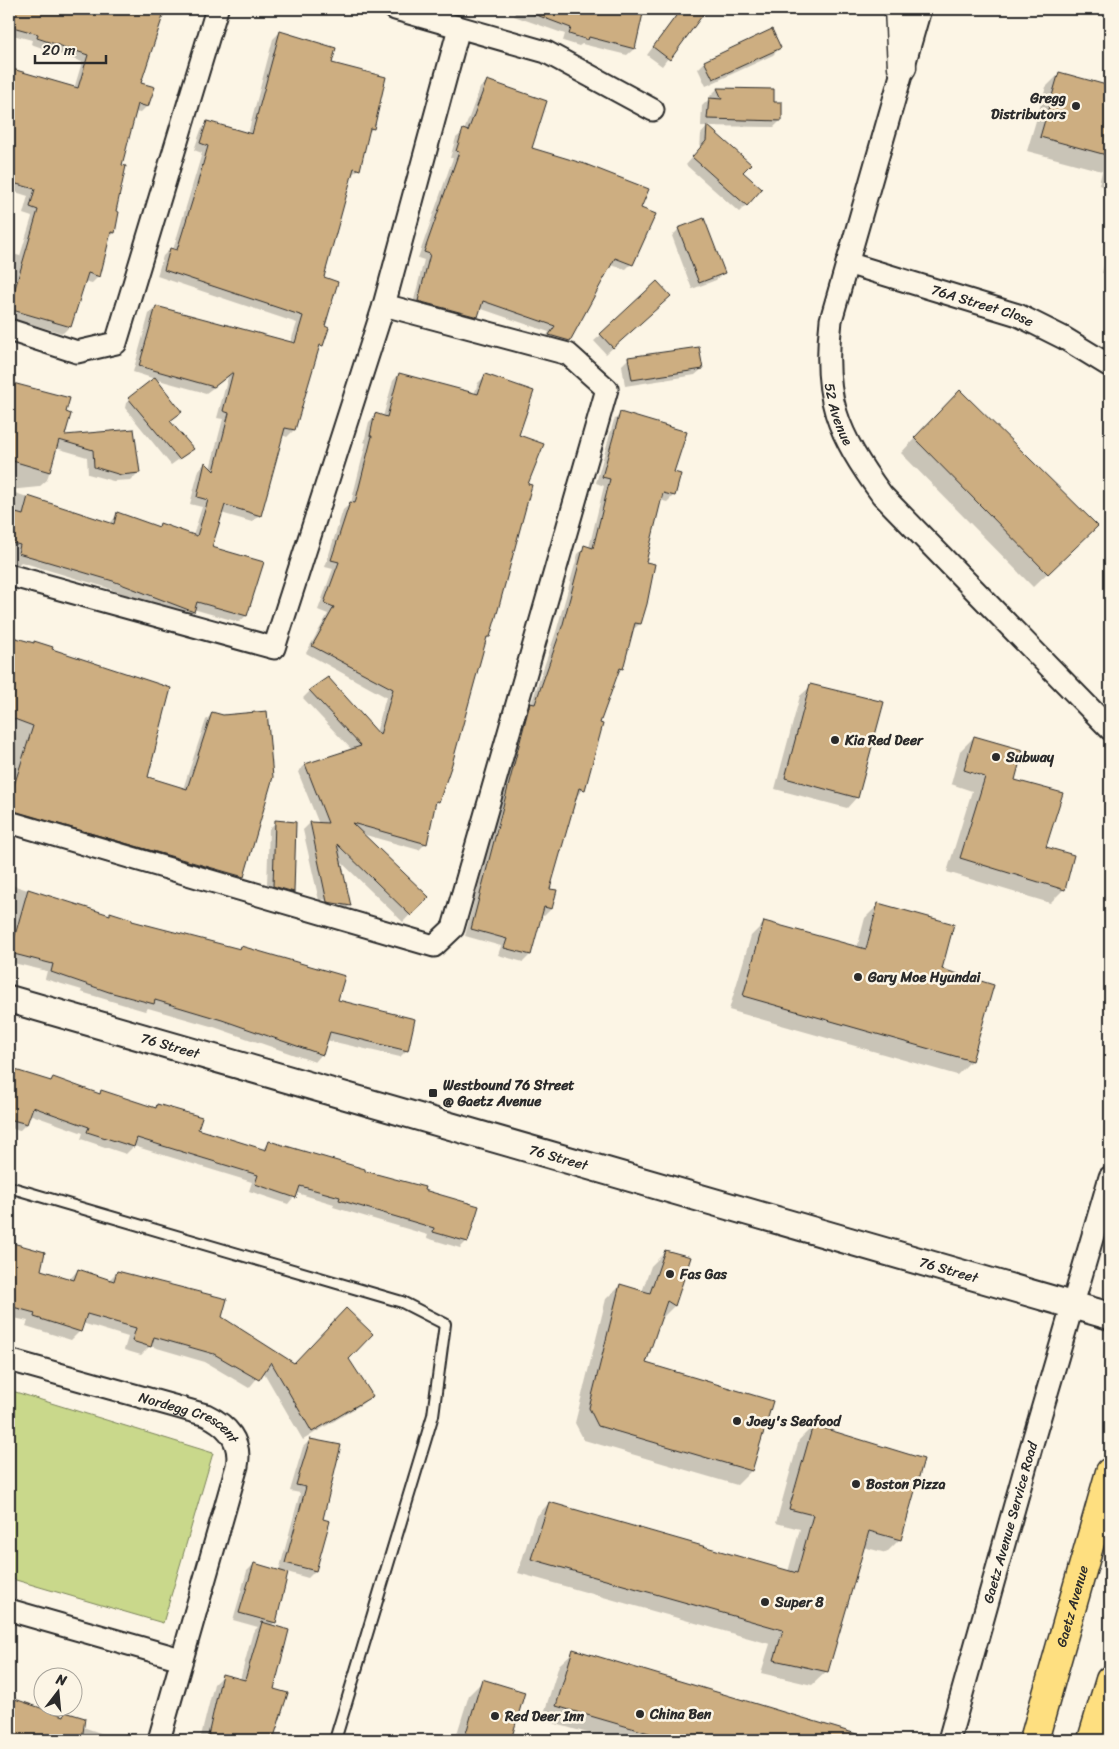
<svg xmlns="http://www.w3.org/2000/svg" width="1119" height="1749" font-family="Sriracha,sans-serif">
  <style>
    .green { fill: #c9d88b; stroke: #7a825b }
    .shadow { fill: #0003; fill-rule: evenodd }
    .building { fill: #cdae81; stroke: #2b2b2b }
    .lines { fill: none; stroke-linecap: round; stroke-linejoin: round }
    .service-casing { stroke: #2b2b2b; stroke-width: 14 }
    .minor-casing { stroke: #2b2b2b; stroke-width: 25 }
    .tertiary-casing { stroke: #2b2b2b; stroke-width: 30 }
    .secondary-casing { stroke: #2b2b2b; stroke-width: 31 }
    .primary-casing { stroke: #2b2b2b; stroke-width: 31 }
    .service { stroke: #fcf5e5; stroke-width: 10 }
    .minor { stroke: #fcf5e5; stroke-width: 21 }
    .tertiary { stroke: #fcf5e5; stroke-width: 26 }
    .secondary { stroke: #fcf5e5; stroke-width: 28 }
    .primary { stroke: #fedf80; stroke-width: 28 }
    .poi-dot { fill: #2b2b2b; stroke: #fcf5e5; stroke-width: 2 }
    .labels { text-anchor: middle; stroke-width: 5; stroke-linejoin: round; paint-order: stroke }
    .poi-label { font-size: 14px; font-weight: bold; fill: #2b2b2b; stroke: #fcf5e5; text-anchor: start }
    .street-label { font-size: 14px; fill: #2b2b2b; stroke: #fcf5e5 }
  </style>
  <rect width="100%" height="100%" fill="#fcf5e5"/>
  <filter id="ink" filterUnits="userSpaceOnUse"><feTurbulence type="fractalNoise" baseFrequency=".02" numOctaves="2"/><feDisplacementMap in="SourceGraphic" scale="10" xChannelSelector="R" yChannelSelector="G"/><feConvolveMatrix kernelMatrix="1 2 1 2 8 2 1 2 1" color-interpolation-filters="sRGB"/></filter>
  <g filter="url(#ink)">
    <polygon class="green" points="9,1390 213,1453 163,1623 9,1578"/>
    <g class="shadow">
      <polygon points="9,9 147,9 162,13 139,83 147,106 140,113 135,112 121,166 114,212 114,233 109,238 99,276 92,283 84,281 70,326 63,333 9,318 9,253 20,256 32,217 23,214 28,196 9,190 9,69 74,89 82,62 31,44 32,40 9,34"/>
      <polygon points="516,9 643,9 634,49 627,55 582,44 579,46 563,41 565,34 514,16"/>
      <polygon points="681,9 705,9 662,66 647,55"/>
      <polygon points="280,32 330,64 373,128 368,133 359,169 350,176 323,278 322,345 317,350 294,430 287,437 282,435 259,515 252,522 221,513 211,548 246,616 239,622 193,609 186,618 105,587 21,562 18,565 9,562 9,491 110,524 118,513 157,528 160,524 193,536 202,507 190,504 199,470 205,463 210,469 223,419 217,418 228,377 206,393 155,379 180,412 169,422 193,449 171,465 125,408 126,403 155,379 133,372 149,314 156,307 290,344 297,323 157,276 163,256 170,249 173,250 189,197 202,153 194,150 201,130 208,123 248,134 273,39"/>
      <polygon points="780,48 773,55 706,86 698,69 705,62"/>
      <polygon points="1060,73 1110,88 1110,188 1099,185 1102,171 1027,151 1046,87"/>
      <polygon points="487,81 530,149 640,209 633,262 626,269 610,265 569,341 562,348 544,342 549,332 479,308 477,317 470,324 412,308 424,260 418,258 453,158 450,158 456,138 464,131 480,88"/>
      <polygon points="717,89 773,90 773,103 781,120 774,127 701,126 702,106 709,99 712,100 710,96"/>
      <polygon points="707,127 741,172 746,205 739,212 686,165 700,149 701,134"/>
      <polygon points="679,229 723,273 716,280 692,289 672,236"/>
      <polygon points="1110,242 1110,275 1102,273"/>
      <polygon points="662,303 606,354 594,341 601,335"/>
      <polygon points="629,358 702,369 695,375 625,386 622,365"/>
      <path d="M399 374 474 395 478 383 485 376 518 436 527 485 489 637 484 641 438 801 434 805 426 843 419 850 362 834 427 897 403 922 339 860 349 906 342 913 321 909 303 830 310 823 319 824 298 772 305 765 352 750 303 698 310 691 327 679 376 733 386 697 306 653 328 614 318 610 333 569 325 567 343 510 351 503 366 443 364 442 369 422 376 415 383 417 393 381ZM322 899 342 905V908L321 901Z"/>
      <polygon points="9,383 68,399 65,413 64,437 133,430 138,473 131,480 113,481 88,474 87,457 56,448 47,480 39,487 9,490"/>
      <polygon points="946,405 1096,526 1033,587 901,453"/>
      <polygon points="621,414 672,473 674,495 667,502 660,500 645,562 640,624 632,630 622,669 616,674 599,724 583,789 577,796 549,889 551,909 544,916 541,915 530,955 523,962 498,955 501,946 465,936 524,711 531,704 556,632 578,554 585,547 589,548 604,486 596,483 614,420"/>
      <polygon points="9,636 33,644 35,642 147,778 183,789 206,720 213,713 272,777 242,877 235,884 9,819"/>
      <polygon points="811,686 857,797 847,808 775,789 800,696"/>
      <polygon points="974,737 1013,781 1064,889 1050,903 947,872 972,791 951,784 960,751"/>
      <polygon points="276,822 292,892 286,898 266,893 267,885 288,892 288,889 267,884 269,829"/>
      <polygon points="9,884 109,916 111,913 130,921 239,950 241,948 337,1001 407,1050 400,1057 326,1040 322,1054 315,1062 214,1027 148,1008 145,1011 81,992 82,990 45,979 47,971 9,962"/>
      <polygon points="879,904 940,970 992,986 971,1061 957,1075 729,1010 751,936 765,922 857,948 865,918"/>
      <polygon points="9,1069 50,1081 53,1078 99,1094 101,1092 154,1109 157,1105 197,1129 262,1150 270,1142 422,1191 467,1241 460,1248 427,1238 428,1235 333,1207 334,1204 297,1193 288,1204 249,1191 252,1182 134,1146 126,1154 81,1139 83,1133 29,1114 26,1124 19,1131 9,1127"/>
      <polygon points="9,1243 44,1253 39,1271 70,1279 78,1270 109,1280 117,1272 220,1317 294,1364 348,1358 371,1396 362,1404 303,1440 263,1371 249,1388 205,1362 150,1346 141,1355 124,1350 128,1337 82,1323 80,1331 71,1340 26,1326 28,1321 9,1317"/>
      <polygon points="665,1252 689,1258 674,1306 660,1320 645,1364 771,1402 751,1471 737,1485 584,1440 575,1423 606,1299 620,1285 642,1292 651,1266"/>
      <polygon points="813,1426 900,1539 886,1553 863,1547 827,1671 812,1685 761,1673 770,1644 518,1573 535,1518 549,1503 788,1572 800,1529 776,1523 799,1440"/>
      <polygon points="310,1440 322,1520 315,1571 308,1578 287,1572 274,1623 271,1626 272,1740 200,1740 214,1684 223,1675 240,1680 253,1632 258,1627 233,1620 247,1571 254,1564 279,1571 300,1493 290,1491 303,1447"/>
      <polygon points="574,1651 838,1730 835,1740 612,1740 542,1720 559,1665"/>
      <polygon points="483,1681 524,1693 510,1740 455,1740 469,1695"/>
      <polygon points="9,1698 62,1717 65,1714 83,1727 106,1735 105,1740 9,1740"/>
    </g>
    <g class="building">
      <polygon points="9,9 151,9 164,13 141,83 155,87 148,107 138,104 122,165 126,166 116,211 119,212 115,233 111,232 100,277 88,273 71,327 9,309 38,210 30,207 35,189 9,182 9,68 78,88 88,55 37,38 38,34 9,26"/>
      <polygon points="527,9 644,9 635,49 589,37 588,40 569,34 571,28 526,11"/>
      <polygon points="681,9 707,9 670,60 653,47"/>
      <polygon points="772,29 781,48 713,79 704,61"/>
      <polygon points="280,31 336,48 332,63 386,77 374,129 370,128 360,170 354,168 324,277 338,282 325,326 329,328 323,346 320,345 295,430 285,428 261,516 225,505 212,547 264,562 247,616 197,602 194,612 113,581 18,553 20,545 9,542 9,539 16,513 23,515 28,496 114,524 117,512 159,527 160,523 197,536 208,500 197,497 205,462 214,471 229,413 223,411 233,372 214,387 139,366 156,306 295,343 303,316 164,270 170,248 177,250 196,189 208,146 200,143 207,121 252,134"/>
      <polygon points="1059,72 1110,86 1110,156 1040,137"/>
      <polygon points="487,80 547,101 532,148 585,164 649,189 641,208 656,214 633,265 615,258 570,341 549,335 555,326 483,301 478,317 418,301 430,254 424,252 459,152 456,151 463,129 468,131"/>
      <polygon points="717,88 774,89 774,102 782,102 782,121 707,119 709,98 722,99"/>
      <polygon points="707,125 751,164 743,172 762,189 747,206 692,157 706,141"/>
      <polygon points="704,218 725,273 699,283 678,228"/>
      <polygon points="657,281 671,296 613,348 600,334"/>
      <polygon points="699,347 703,369 632,380 628,357"/>
      <polygon points="399,373 478,394 485,374 534,391 519,435 544,444 528,484 532,485 498,610 490,637 487,637 452,764 439,802 436,801 427,844 352,823 429,897 411,916 337,844 351,906 327,902 310,822 328,823 305,764 361,746 309,690 328,677 380,735 393,689 312,646 334,607 324,603 339,562 331,560 350,502 355,503 372,436 370,436 375,413 387,417"/>
      <polygon points="155,377 182,412 170,421 194,449 179,459 128,398"/>
      <polygon points="9,382 70,398 66,412 71,414 65,435 134,429 140,473 121,475 94,467 93,450 59,440 50,472 9,460"/>
      <polygon points="960,390 1098,526 1048,574 914,438"/>
      <polygon points="620,412 687,432 674,472 681,474 675,496 663,493 646,562 655,564 647,604 641,624 635,623 623,669 620,668 600,723 603,724 585,790 579,788 550,889 557,890 552,909 544,907 531,955 504,948 507,939 471,929 530,703 535,704 563,624 584,545 593,548 610,479 602,477"/>
      <polygon points="9,636 34,643 34,641 53,647 52,649 171,688 148,777 187,789 212,712 223,715 267,711 273,777 244,877 9,810 9,801 33,726 9,717"/>
      <polygon points="810,684 884,702 858,798 785,778"/>
      <polygon points="974,736 1023,750 1015,780 1063,793 1046,847 1074,855 1065,890 960,858 985,777 964,770"/>
      <polygon points="275,820 296,822 294,892 273,886"/>
      <polygon points="28,889 110,915 110,912 132,919 132,921 240,949 241,946 345,976 338,1000 415,1019 408,1051 330,1032 323,1055 222,1020 155,1000 154,1004 109,992 51,972 53,964 10,953"/>
      <polygon points="878,903 954,924 942,969 994,985 972,1061 743,996 764,921 866,949"/>
      <polygon points="12,1069 51,1081 53,1077 100,1094 101,1090 156,1108 157,1104 202,1117 198,1129 266,1150 269,1141 365,1169 365,1171 425,1187 424,1190 479,1206 468,1242 433,1232 434,1228 339,1200 340,1197 300,1186 296,1198 255,1184 258,1175 137,1138 134,1147 87,1132 89,1127 33,1107 27,1124 9,1119 9,1079"/>
      <polygon points="9,1242 45,1252 41,1270 74,1280 78,1269 114,1281 117,1271 227,1299 222,1317 294,1363 346,1308 373,1334 349,1359 373,1396 312,1432 271,1362 259,1380 214,1354 154,1337 151,1347 132,1341 136,1328 87,1314 81,1332 34,1317 35,1313 9,1306"/>
      <polygon points="665,1250 691,1257 675,1306 667,1301 646,1363 773,1401 752,1471 598,1426 589,1408 620,1284 650,1293"/>
      <polygon points="813,1425 924,1459 901,1540 869,1531 828,1672 774,1660 783,1630 531,1559 549,1502 797,1573 813,1515 789,1509"/>
      <polygon points="310,1439 341,1445 323,1519 330,1521 316,1571 285,1563 306,1487 296,1485"/>
      <polygon points="254,1563 288,1573 276,1623 239,1613"/>
      <polygon points="262,1622 289,1630 274,1689 288,1693 273,1740 207,1740 222,1674 245,1680"/>
      <polygon points="573,1649 860,1735 859,1740 673,1740 556,1706"/>
      <polygon points="482,1679 525,1692 511,1740 464,1740"/>
      <polygon points="9,1697 64,1716 65,1712 85,1718 82,1740 9,1740"/>
    </g>
    <g class="lines">
      <defs>
        <polyline id="service" points="9,1187 402,1302 445,1324 433,1415 335,1740"/>
        <g id="minor">
          <polyline points="395,9 546,52 653,110"/>
          <path id="s1" d="M920 9 831 320C822 398 837 433 882 495L1110 729"/>
          <path id="s2" d="M847 263 1018 315 1064 338 1110 366"/>
          <polyline points="9,330 77,352 116,343 217,9"/>
          <polyline points="9,575 274,648 384,305 459,28"/>
          <polyline points="9,822 434,946 453,928 607,389 568,354 384,305"/>
          <path id="s3" d="M9 1360 206 1415C227 1425 242 1441 237 1466L159 1740"/>
          <polyline points="9,1610 181,1659"/>
          <path id="s4" d="M949 1740 1032 1444 1110 1177"/>
        </g>
        <g id="tertiary">
          <path id="s5" d="M9 999 1110 1316"/>
        </g>
        <polyline id="secondary" points="899,9 902,67"/>
        <g id="primary">
          <path id="s6" d="M1034 1740 1110 1472"/>
          <polyline points="1092,1740 1110,1680"/>
        </g>
      </defs>
      <use href="#service" class="service-casing"/>
      <use href="#minor" class="minor-casing"/>
      <use href="#tertiary" class="tertiary-casing"/>
      <use href="#secondary" class="secondary-casing"/>
      <use href="#primary" class="primary-casing"/>
      <use href="#service" class="service"/>
      <use href="#minor" class="minor"/>
      <use href="#tertiary" class="tertiary"/>
      <use href="#secondary" class="secondary"/>
      <use href="#primary" class="primary"/>
    </g>
  </g>
  <g class="poi-dot">
    <circle cx="1076" cy="106" r="5"/>
    <circle cx="835" cy="740" r="5"/>
    <circle cx="996" cy="757" r="5"/>
    <circle cx="858" cy="977" r="5"/>
    <rect x="428" y="1088" width="10" height="10" rx="2.5"/>
    <circle cx="670" cy="1274" r="5"/>
    <circle cx="737" cy="1421" r="5"/>
    <circle cx="856" cy="1484" r="5"/>
    <circle cx="765" cy="1602" r="5"/>
    <circle cx="640" cy="1714" r="5"/>
    <circle cx="495" cy="1716" r="5"/>
  </g>
  <g class="labels">
    <g class="poi-label">
      <text x="1066" y="103" text-anchor="end">Gregg<tspan x="1066" dy="16">Distributors</tspan></text>
      <text x="845" y="745">Kia Red Deer</text>
      <text x="1006" y="762">Subway</text>
      <text x="868" y="982">Gary Moe Hyundai</text>
      <text x="443" y="1090">Westbound 76 Street<tspan x="443" dy="16">@ Gaetz Avenue</tspan></text>
      <text x="680" y="1279">Fas Gas</text>
      <text x="747" y="1426">Joey's Seafood</text>
      <text x="866" y="1489">Boston Pizza</text>
      <text x="775" y="1607">Super 8</text>
      <text x="650" y="1719">China Ben</text>
      <text x="505" y="1721">Red Deer Inn</text>
    </g>
    <g class="street-label">
      <text dy="5" stroke="none"><textPath href="#s2" startOffset="142">76A Street Close</textPath></text>
      <text dy="5" stroke="none"><textPath href="#s1" startOffset="419">52 Avenue</textPath></text>
      <text dy="5" stroke="none"><textPath href="#s5" startOffset="168">76 Street</textPath></text>
      <text dy="5" stroke="none"><textPath href="#s5" startOffset="572">76 Street</textPath></text>
      <text dy="5" stroke="none"><textPath href="#s5" startOffset="978">76 Street</textPath></text>
      <text dy="5" stroke="none"><textPath href="#s3" startOffset="190">Nordegg Crescent</textPath></text>
      <text dy="5" stroke="none"><textPath href="#s4" startOffset="226">Gaetz Avenue Service Road</textPath></text>
      <text dy="5" stroke="none"><textPath href="#s6" startOffset="139">Gaetz Avenue</textPath></text>
    </g>
  </g>
  <rect width="1119" height="1749" fill="none" stroke="#fcf5e5" stroke-width="30"/>
  <rect x="15" y="15" width="1089" height="1719" fill="none" stroke="#2b2b2b" stroke-width="2" filter="url(#ink)"/>
  <g transform="translate(58 1692) rotate(16)"><circle r="24" fill="#fcf5e5" stroke="#a8a49b"/>
  <path d="M0-4L9 19L0 12L-9 19Z" fill="#2b2b2b"/>
  <text y="-8" font-size="14" font-weight="bold" text-anchor="middle" fill="#2b2b2b">N</text>
  </g>
  <path d="M35 55v8h71v-8" fill="none" stroke="#2b2b2b" stroke-width="2.5"/>
  <text x="42" y="55" font-size="15" fill="#2b2b2b" stroke="#fcf5e5" stroke-width="4" paint-order="stroke">20 m</text>
</svg>
